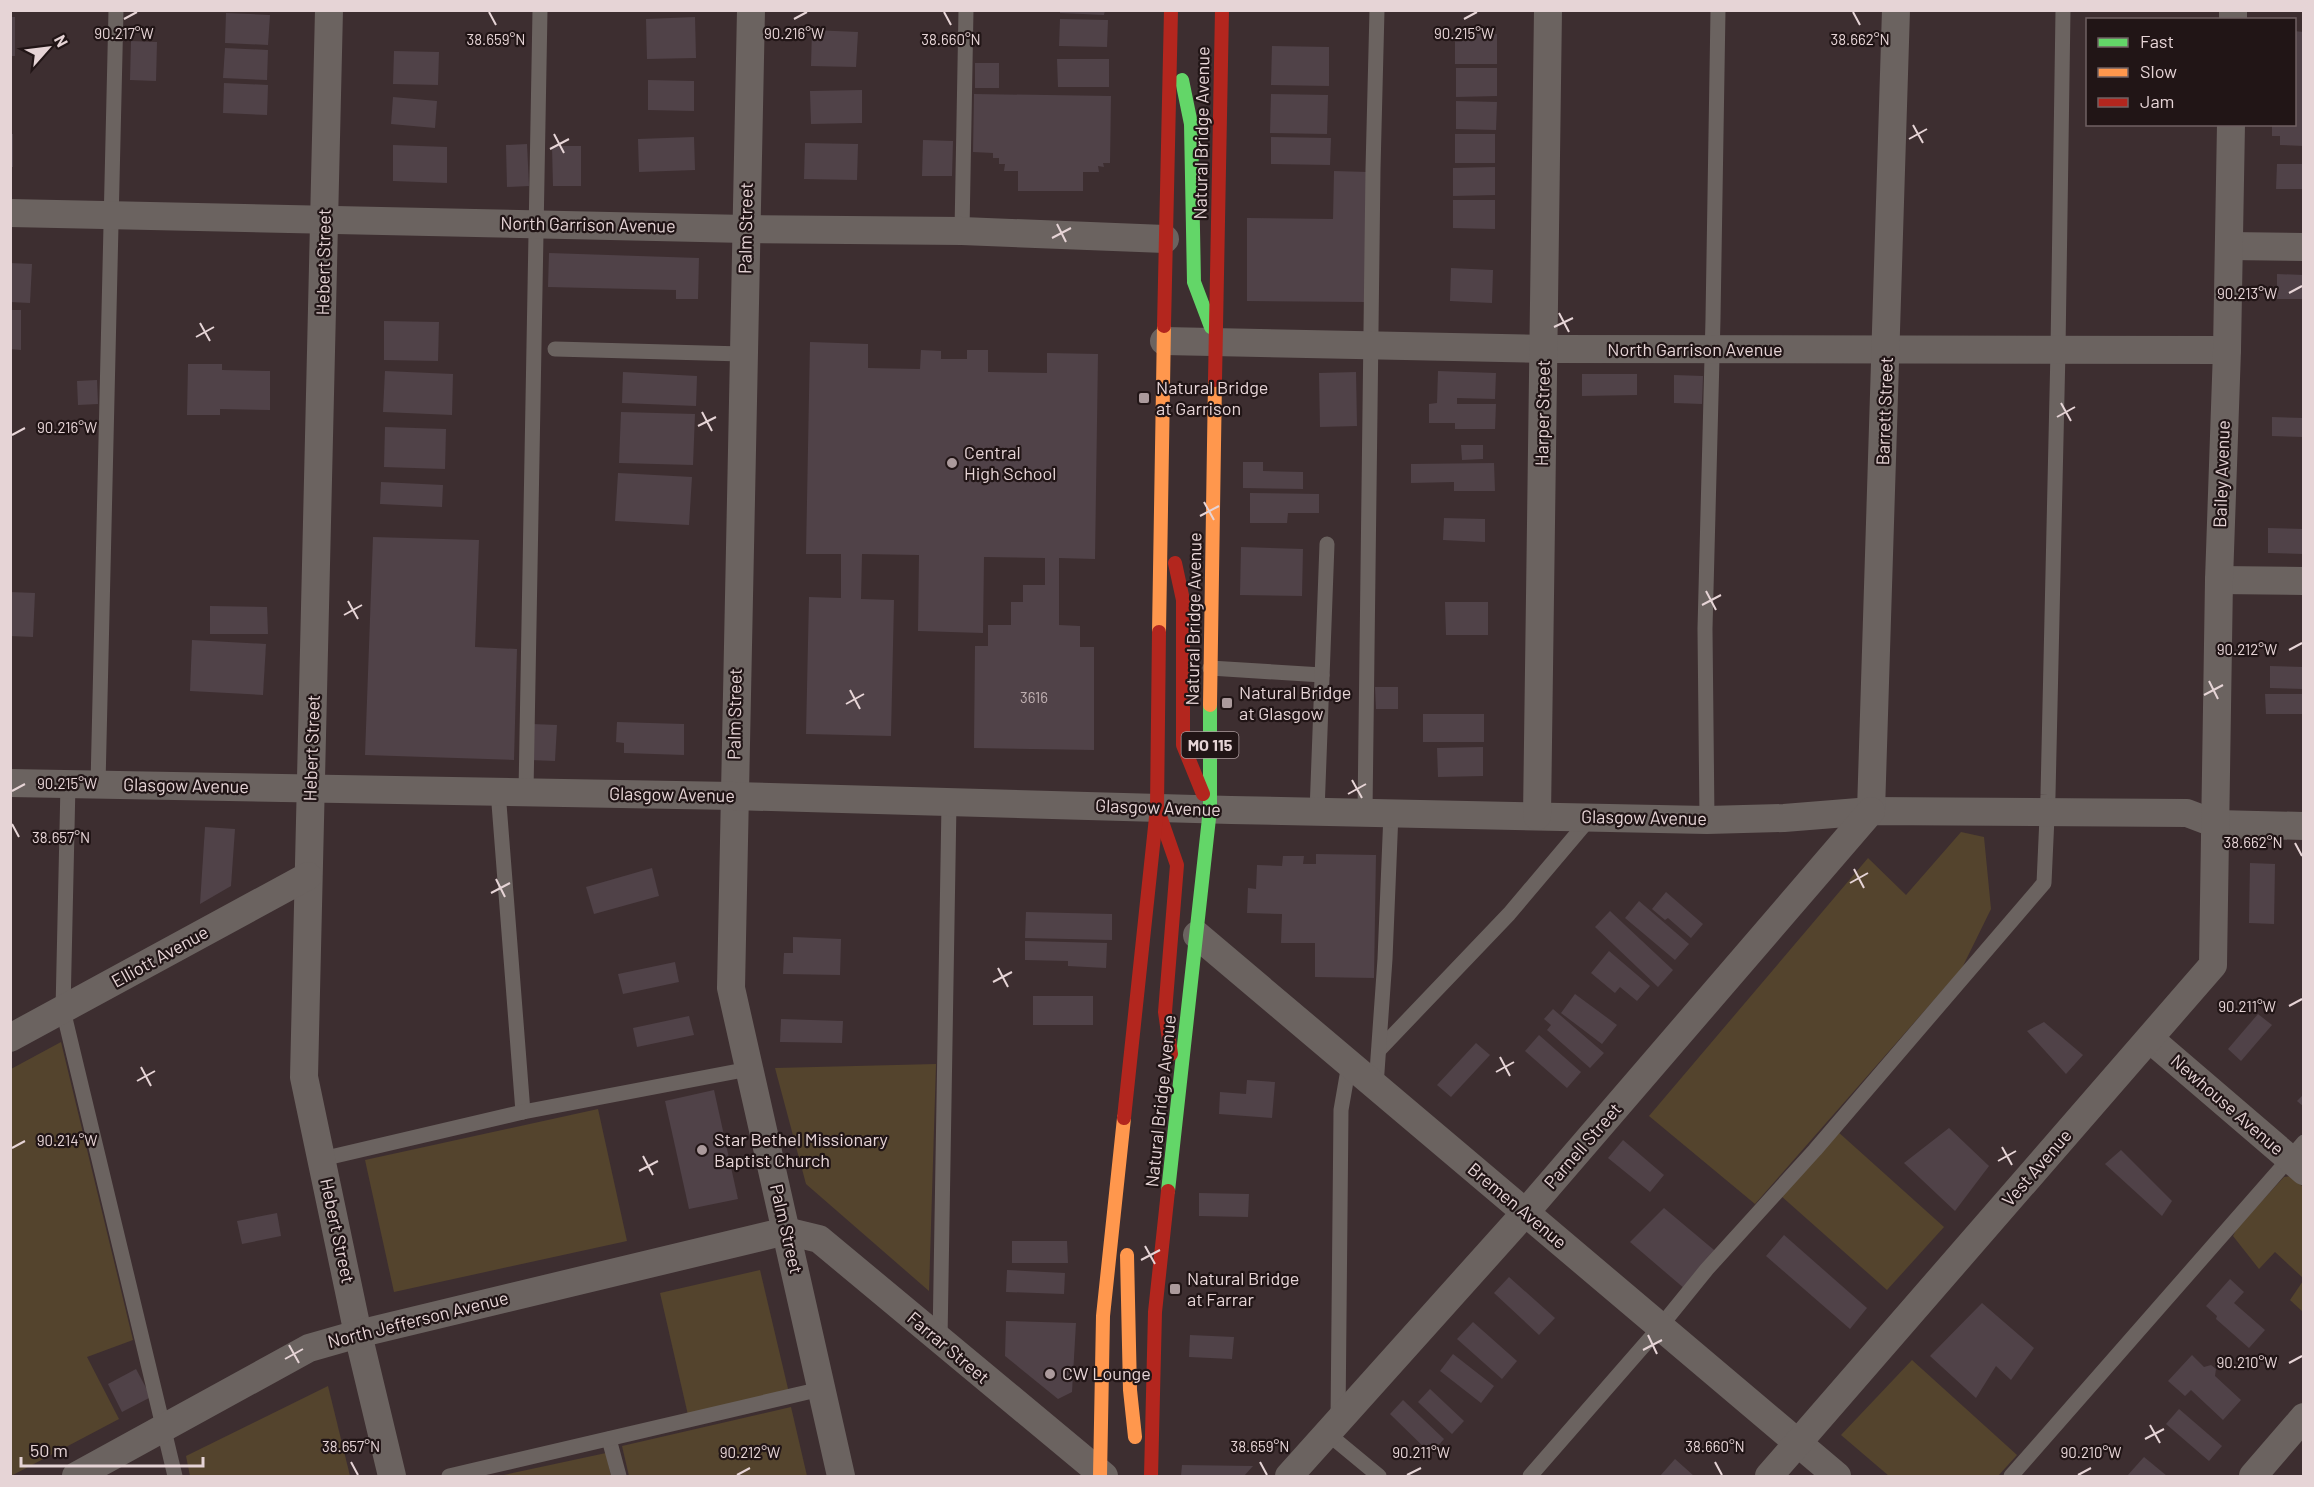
<svg xmlns="http://www.w3.org/2000/svg" width="2314" height="1487" font-family="Barlow,sans-serif">
  <style>
    .green { fill: #54442d }
    .building { fill: #504248 }
    .lines { fill: none; stroke-linecap: round; stroke-linejoin: round }
    .lane { stroke: #6b6360; stroke-width: 15 }
    .street { stroke: #6b6360; stroke-width: 28 }
    .fast { stroke: #63d668; stroke-width: 14 }
    .slow { stroke: #ff974d; stroke-width: 14 }
    .jam { stroke: #b3261e; stroke-width: 14 }
    .ticks { fill: none; stroke: #e6d4d6; stroke-width: 2 }
    .poi-dot { fill: #ab9a9c; stroke: #211516; stroke-width: 2 }
    .labels { text-anchor: middle; stroke-width: 4.5; stroke-linejoin: round; paint-order: stroke }
    .number-label { font-size: 15px; fill: #c0b0b2 }
    .shield { fill: #211516; stroke: #ab9b9c; stroke-width: 1.5 }
    .shield-label { font-size: 16px; font-weight: bold; fill: #e6d4d6 }
    .street-label { font-size: 18px; fill: #e6d4d6; stroke: #211516 }
    .poi-label { font-size: 18px; fill: #e6d4d6; stroke: #211516; text-anchor: start }
    .ticks-label { font-size: 15px; text-anchor: middle; fill: #e6d4d6; stroke: #211516; stroke-width: 4.5; stroke-linejoin: round; paint-order: stroke }
  </style>
  <rect width="100%" height="100%" fill="#3d2e30"/>
  <g class="green">
    <polygon points="1961,832 1984,837 1991,909 1962,968 1755,1204 1649,1116 1868,858 1906,895"/>
    <polygon points="61,1042 133,1340 87,1357 119,1419 11,1476 11,1069"/>
    <polygon points="936,1064 929,1291 806,1184 775,1068"/>
    <polygon points="598,1109 627,1241 394,1292 365,1160"/>
    <polygon points="1837,1131 1944,1227 1887,1290 1780,1195"/>
    <polygon points="2292,1176 2303,1187 2303,1278 2275,1252 2259,1269 2233,1236 2237,1228 2284,1177"/>
    <polygon points="760,1270 789,1393 688,1415 660,1293"/>
    <polygon points="2303,1281 2303,1312 2290,1300"/>
    <polygon points="1912,1360 2017,1455 1998,1476 1889,1476 1841,1435"/>
    <polygon points="328,1386 350,1476 190,1476 186,1456"/>
    <polygon points="791,1407 807,1476 629,1476 622,1446"/>
    <polygon points="606,1453 611,1476 499,1476"/>
  </g>
  <g class="building">
    <polygon points="1060,10 1105,10 1104,15 1060,13"/>
    <polygon points="226,13 270,15 268,45 225,43"/>
    <rect x="10" y="17" width="5" height="39"/>
    <polygon points="695,17 696,58 647,59 646,19"/>
    <polygon points="1060,19 1108,20 1107,47 1059,46"/>
    <polygon points="812,30 858,32 856,67 811,66"/>
    <polygon points="2294,31 2304,32 2304,146 2280,145 2280,136 2272,136 2272,124 2294,124"/>
    <rect x="1455" y="34" width="42" height="30"/>
    <polygon points="131,41 157,42 156,81 130,80"/>
    <polygon points="1272,46 1329,47 1329,86 1271,85"/>
    <polygon points="225,48 268,50 267,80 223,78"/>
    <polygon points="394,51 439,52 438,85 393,84"/>
    <polygon points="1057,59 1109,59 1109,87 1058,87"/>
    <rect x="975" y="63" width="24" height="25"/>
    <polygon points="1456,68 1497,68 1497,96 1456,97"/>
    <polygon points="648,80 694,81 694,111 648,110"/>
    <polygon points="224,83 268,85 267,115 223,113"/>
    <polygon points="862,90 862,123 811,124 810,91"/>
    <polygon points="974,94 1111,96 1110,163 1103,163 1104,167 1098,166 1099,172 1083,172 1083,191 1018,191 1018,171 1004,171 1005,164 999,164 999,158 993,158 993,153 973,152"/>
    <polygon points="1271,94 1328,95 1327,134 1270,133"/>
    <polygon points="393,97 437,101 435,128 391,124"/>
    <polygon points="1456,101 1497,102 1496,130 1456,129"/>
    <rect x="10" y="134" width="3" height="33"/>
    <rect x="1455" y="134" width="40" height="29"/>
    <polygon points="694,137 695,170 639,172 638,139"/>
    <polygon points="1271,137 1331,138 1330,165 1271,164"/>
    <polygon points="923,140 953,141 952,176 922,176"/>
    <polygon points="805,143 858,144 857,180 804,179"/>
    <polygon points="527,144 529,186 507,187 506,145"/>
    <polygon points="393,145 447,147 447,183 393,181"/>
    <polygon points="552,146 581,146 581,186 553,186"/>
    <polygon points="2277,164 2304,164 2304,189 2276,189"/>
    <polygon points="1495,167 1495,195 1453,196 1453,168"/>
    <polygon points="1334,171 1368,172 1367,302 1247,301 1247,218 1333,219"/>
    <polygon points="1453,200 1495,200 1495,229 1453,228"/>
    <polygon points="549,253 699,258 698,299 676,299 676,290 548,287"/>
    <polygon points="10,263 32,264 30,303 10,302"/>
    <polygon points="1451,268 1493,270 1492,303 1450,301"/>
    <polygon points="2277,274 2304,275 2304,299 2277,299"/>
    <polygon points="10,310 21,310 21,350 10,349"/>
    <polygon points="384,321 439,322 438,361 384,360"/>
    <polygon points="810,342 868,344 868,368 920,369 921,350 941,351 941,359 967,359 967,350 988,350 988,372 1047,373 1047,353 1098,354 1095,559 1059,558 1059,625 1080,626 1080,647 1094,647 1094,750 974,748 975,646 988,646 988,625 1011,625 1011,602 1023,602 1023,585 1045,585 1045,558 984,557 983,633 918,631 919,555 862,554 861,599 894,600 891,736 806,734 809,597 841,598 841,554 806,554"/>
    <polygon points="188,364 222,364 222,370 270,371 270,410 220,409 220,415 187,415"/>
    <polygon points="385,371 453,374 452,415 383,412"/>
    <polygon points="1438,371 1496,373 1495,399 1457,398 1457,404 1496,404 1495,429 1455,429 1455,423 1429,423 1429,404 1437,403"/>
    <polygon points="623,372 697,376 696,406 622,403"/>
    <polygon points="1356,372 1357,426 1320,427 1319,373"/>
    <polygon points="1582,374 1637,374 1637,395 1582,396"/>
    <polygon points="1674,375 1703,376 1702,404 1674,403"/>
    <polygon points="97,380 98,404 78,405 77,381"/>
    <polygon points="621,412 695,414 693,465 619,463"/>
    <polygon points="2272,417 2304,418 2304,437 2272,436"/>
    <polygon points="385,427 446,429 445,469 384,467"/>
    <polygon points="1461,445 1483,445 1483,459 1462,460"/>
    <polygon points="1243,462 1263,462 1263,471 1303,472 1303,489 1243,488"/>
    <polygon points="1494,463 1495,491 1454,491 1454,482 1411,483 1411,464"/>
    <polygon points="618,473 692,477 689,525 615,521"/>
    <polygon points="381,482 443,485 442,507 380,504"/>
    <polygon points="1250,493 1319,494 1319,513 1288,513 1287,523 1250,523"/>
    <polygon points="1444,518 1485,519 1485,542 1443,540"/>
    <polygon points="2268,528 2304,529 2304,554 2268,553"/>
    <polygon points="373,537 479,540 475,647 517,649 514,760 365,755"/>
    <polygon points="1241,547 1303,549 1302,596 1240,595"/>
    <polygon points="10,592 35,593 33,637 10,636"/>
    <polygon points="1445,602 1488,602 1488,635 1446,635"/>
    <polygon points="210,606 267,607 268,634 210,634"/>
    <polygon points="192,640 266,644 263,695 190,691"/>
    <polygon points="2270,666 2304,667 2304,689 2270,688"/>
    <polygon points="1375,687 1398,687 1398,709 1376,709"/>
    <polygon points="2265,694 2304,694 2304,714 2266,714"/>
    <rect x="1423" y="714" width="61" height="28"/>
    <polygon points="617,722 684,724 684,755 624,753 624,743 616,742"/>
    <polygon points="532,724 557,725 555,761 530,760"/>
    <polygon points="1483,747 1483,776 1438,777 1437,748"/>
    <polygon points="205,827 235,829 231,886 200,904"/>
    <polygon points="1316,854 1376,855 1374,978 1315,977 1315,943 1281,943 1282,914 1247,913 1248,888 1256,889 1257,865 1282,866 1283,856 1304,856 1303,864 1316,864"/>
    <polygon points="2250,863 2275,864 2274,924 2249,923"/>
    <polygon points="652,868 659,896 594,914 586,887"/>
    <polygon points="1666,892 1703,924 1691,938 1668,918 1665,920 1652,909"/>
    <polygon points="1639,901 1689,944 1675,960 1625,918"/>
    <polygon points="1610,911 1673,970 1658,987 1595,927"/>
    <polygon points="1026,912 1112,914 1112,940 1025,938"/>
    <polygon points="793,937 841,939 840,975 783,974 784,953 793,953"/>
    <polygon points="1025,941 1107,943 1106,968 1068,966 1068,961 1025,960"/>
    <polygon points="1609,951 1650,986 1637,1001 1620,987 1615,993 1591,973"/>
    <polygon points="675,962 679,982 623,994 618,974"/>
    <polygon points="1575,994 1617,1025 1602,1044 1561,1013"/>
    <rect x="1033" y="996" width="60" height="29"/>
    <polygon points="1553,1009 1604,1053 1590,1068 1547,1030 1551,1025 1544,1019"/>
    <polygon points="2258,1014 2272,1025 2241,1061 2228,1049"/>
    <polygon points="689,1016 694,1035 637,1047 633,1028"/>
    <polygon points="781,1019 843,1021 842,1043 780,1042"/>
    <polygon points="2044,1022 2083,1055 2066,1074 2027,1031"/>
    <polygon points="1539,1035 1581,1072 1567,1088 1525,1051"/>
    <polygon points="1476,1043 1490,1055 1451,1097 1437,1085"/>
    <polygon points="1247,1080 1275,1082 1272,1118 1219,1114 1220,1092 1246,1094"/>
    <polygon points="714,1090 738,1199 689,1209 665,1101"/>
    <polygon points="2304,1094 2304,1107 2297,1101"/>
    <polygon points="1949,1128 1989,1166 1955,1211 1904,1163"/>
    <polygon points="1623,1140 1664,1175 1650,1192 1608,1158"/>
    <polygon points="2121,1150 2172,1201 2162,1216 2105,1164"/>
    <polygon points="1199,1193 1249,1194 1248,1217 1199,1216"/>
    <polygon points="1664,1208 1720,1255 1685,1289 1630,1242"/>
    <polygon points="277,1213 281,1236 242,1244 237,1221"/>
    <polygon points="1784,1235 1867,1308 1850,1329 1766,1256"/>
    <polygon points="1012,1241 1067,1241 1068,1263 1012,1263"/>
    <polygon points="1007,1270 1065,1273 1064,1294 1006,1292"/>
    <polygon points="1509,1277 1555,1318 1539,1335 1494,1293"/>
    <polygon points="2230,1279 2244,1292 2234,1303 2265,1330 2249,1348 2216,1319 2217,1316 2206,1306"/>
    <polygon points="1982,1303 2034,1348 2011,1380 1996,1366 1976,1398 1930,1356"/>
    <polygon points="1006,1321 1076,1323 1072,1392 1058,1399 1005,1356"/>
    <polygon points="1473,1322 1517,1361 1502,1379 1457,1339"/>
    <polygon points="1190,1335 1234,1337 1232,1359 1189,1357"/>
    <polygon points="1453,1354 1494,1386 1481,1403 1440,1371"/>
    <polygon points="2192,1355 2204,1367 2211,1365 2216,1369 2215,1376 2241,1400 2223,1420 2191,1390 2185,1396 2168,1381"/>
    <polygon points="136,1369 151,1397 122,1412 108,1384"/>
    <polygon points="1430,1389 1464,1421 1452,1434 1418,1402"/>
    <polygon points="1403,1400 1444,1439 1431,1454 1390,1414"/>
    <polygon points="2179,1409 2222,1446 2209,1461 2166,1424"/>
    <polygon points="2144,1457 2167,1476 2127,1476"/>
    <polygon points="1675,1459 1694,1476 1660,1476"/>
    <polygon points="1182,1465 1253,1466 1244,1476 1181,1476"/>
  </g>
  <g class="lines">
    <g class="lane">
      <polyline points="962,231 966,10"/>
      <polyline points="555,349 743,354"/>
      <polyline points="1210,668 1322,675"/>
      <polyline points="68,784 63,1010 175,1476"/>
      <polyline points="98,785 116,10"/>
      <polyline points="498,791 523,1112"/>
      <polyline points="526,792 540,10"/>
      <polyline points="1317,812 1327,544"/>
      <polyline points="1365,812 1373,169 1377,10"/>
      <polyline points="1707,820 1705,629 1713,319 1718,10"/>
      <polyline points="1379,1050 1509,914 1591,817"/>
      <polyline points="1376,1086 1385,959 1391,813"/>
      <polyline points="322,1159 523,1112 749,1069"/>
      <polyline points="940,1340 949,803"/>
      <polyline points="1338,1420 1341,1110 1349,1064"/>
      <polyline points="1327,1433 1379,1476"/>
      <polyline points="609,1439 619,1476"/>
      <polyline points="449,1476 821,1389"/>
      <polyline points="1530,1476 1660,1327 1707,1269 1815,1150 2044,883 2048,795 2058,350 2063,10"/>
      <polyline points="2011,1476 2304,1142"/>
    </g>
    <g class="street">
      <polyline points="329,10 304,1077 358,1334 392,1476"/>
      <polyline points="751,10 731,988 841,1476"/>
      <polyline points="2233,20 2233,10"/>
      <polyline points="10,213 746,229 962,231 1165,239"/>
      <polyline points="2229,246 2304,247"/>
      <polyline points="1164,341 1544,349 2227,350"/>
      <polyline points="2219,580 2304,581"/>
      <polyline points="10,783 733,796 1231,810 1707,820 1784,818 1871,811 2187,813 2216,824 2304,826"/>
      <polyline points="1871,811 1896,10"/>
      <polyline points="1537,816 1548,10"/>
      <polyline points="1197,935 1837,1476"/>
      <polyline points="10,1038 308,876"/>
      <polyline points="2150,1039 2304,1171"/>
      <polyline points="76,1476 309,1348 358,1334 786,1231 819,1239 1104,1476"/>
      <polyline points="1289,1476 1525,1213 1871,811"/>
      <polyline points="1769,1476 2213,965 2219,580 2227,350 2231,124"/>
      <polyline points="2253,1476 2304,1417"/>
    </g>
    <g class="fast">
      <polyline points="1182,80 1191,124 1194,282 1211,327"/>
      <polyline points="1168,1191 1210,809 1210,705"/>
    </g>
    <g class="slow">
      <polyline points="1159,632 1164,326"/>
      <polyline points="1210,705 1215,380"/>
      <polyline points="1127,1255 1130,1390 1135,1437"/>
      <polyline points="1100,1476 1103,1316 1124,1118"/>
    </g>
    <g class="jam">
      <polyline points="1164,326 1171,10"/>
      <polyline points="1215,380 1222,10"/>
      <polyline points="1175,563 1183,600 1183,745 1203,794"/>
      <polyline points="1160,816 1177,865 1165,1012 1171,1054"/>
      <polyline points="1124,1118 1157,808 1159,632"/>
      <polyline points="1151,1476 1155,1312 1168,1191"/>
    </g>
  </g>
  <path class="ticks" d="M489 12 496 25M944 12 951 25M1853 12 1860 25M124 19 137 12M794 19 807 12M1464 19 1477 12M1913 125 1923 143M554 134 564 153M1909 139 1927 129M550 149 569 139M1057 224 1066 242M1052 238 1071 228M2289 293 2302 286M1559 313 1569 332M200 323 210 341M1554 327 1573 318M196 337 214 327M2061 403 2071 421M702 412 712 431M2057 417 2075 407M698 426 716 417M12 435 25 428M1204 502 1214 520M1200 516 1219 506M1706 591 1716 610M348 601 358 619M1702 605 1721 595M344 615 362 605M2289 650 2302 643M2209 681 2218 699M850 690 860 709M2204 695 2223 685M846 704 864 694M1352 780 1362 798M12 791 25 784M1348 794 1366 784M12 824 19 837M2295 843 2302 856M1854 869 1864 888M496 879 505 897M1850 883 1868 873M491 893 510 883M998 968 1008 987M993 982 1012 972M2289 1006 2302 999M1500 1057 1510 1076M141 1067 151 1086M1496 1072 1514 1062M137 1081 155 1071M2002 1147 2012 1165M12 1148 25 1141M643 1156 653 1175M1998 1161 2016 1151M639 1171 658 1161M1145 1246 1155 1264M1141 1260 1160 1250M1648 1335 1657 1354M289 1345 299 1363M1643 1350 1662 1340M285 1359 303 1349M2289 1363 2302 1356M2150 1425 2160 1443M2145 1439 2164 1429M351 1462 358 1475M1260 1462 1267 1475M1715 1462 1722 1475M737 1475 750 1468M1407 1475 1421 1468M2078 1475 2091 1468"/>
  <g class="poi-dot">
    <rect x="1138" y="392" width="12" height="12" rx="3"/>
    <circle cx="952" cy="463" r="6"/>
    <rect x="1221" y="697" width="12" height="12" rx="3"/>
    <circle cx="702" cy="1150" r="6"/>
    <rect x="1169" y="1283" width="12" height="12" rx="3"/>
    <circle cx="1050" cy="1374" r="6"/>
  </g>
  <g class="labels">
    <g class="number-label">
      <text x="1034" y="703">3616</text>
    </g>
    <rect class="shield" x="1181.5" y="732" width="57" height="26" rx="4.5"/>
    <g class="shield-label">
      <text x="1210" y="751">MO 115</text>
    </g>
    <g class="street-label">
      <text transform="translate(1202 133) rotate(-89)" y="6">Natural Bridge Avenue</text>
      <text transform="translate(588 225) rotate(1)" y="6">North Garrison Avenue</text>
      <text transform="translate(746 228) rotate(-89)" y="6">Palm Street</text>
      <text transform="translate(324 262) rotate(-89)" y="6">Hebert Street</text>
      <text x="1695" y="356">North Garrison Avenue</text>
      <text transform="translate(1885 411) rotate(-88)" y="6">Barrett Street</text>
      <text transform="translate(1543 413) rotate(-89)" y="6">Harper Street</text>
      <text transform="translate(2222 474) rotate(-88)" y="6">Bailey Avenue</text>
      <text transform="translate(1194 619) rotate(-89)" y="6">Natural Bridge Avenue</text>
      <text transform="translate(735 714) rotate(-89)" y="6">Palm Street</text>
      <text transform="translate(312 748) rotate(-88)" y="6">Hebert Street</text>
      <text transform="translate(186 786) rotate(1)" y="6">Glasgow Avenue</text>
      <text transform="translate(672 795) rotate(1)" y="6">Glasgow Avenue</text>
      <text transform="translate(1158 808) rotate(2)" y="6">Glasgow Avenue</text>
      <text transform="translate(1644 818) rotate(1)" y="6">Glasgow Avenue</text>
      <text transform="translate(160 957) rotate(-29)" y="6">Elliott Avenue</text>
      <text transform="translate(1161 1101) rotate(-84)" y="6">Natural Bridge Avenue</text>
      <text transform="translate(2227 1105) rotate(41)" y="6">Newhouse Avenue</text>
      <text transform="translate(1583 1146) rotate(-49)" y="6">Parnell Street</text>
      <text transform="translate(2037 1168) rotate(-49)" y="6">Vest Avenue</text>
      <text transform="translate(1517 1206) rotate(40)" y="6">Bremen Avenue</text>
      <text transform="translate(786 1229) rotate(77)" y="6">Palm Street</text>
      <text transform="translate(337 1231) rotate(78)" y="6">Hebert Street</text>
      <text transform="translate(418 1320) rotate(-14)" y="6">North Jefferson Avenue</text>
      <text transform="translate(948 1348) rotate(40)" y="6">Farrar Street</text>
    </g>
    <g class="poi-label">
      <text x="1156" y="394">Natural Bridge<tspan x="1156" dy="21">at Garrison</tspan></text>
      <text x="964" y="459">Central<tspan x="964" dy="21">High School</tspan></text>
      <text x="1239" y="699">Natural Bridge<tspan x="1239" dy="21">at Glasgow</tspan></text>
      <text x="714" y="1146">Star Bethel Missionary<tspan x="714" dy="21">Baptist Church</tspan></text>
      <text x="1187" y="1285">Natural Bridge<tspan x="1187" dy="21">at Farrar</tspan></text>
      <text x="1062" y="1380">CW Lounge</text>
    </g>
  </g>
  <g class="ticks-label">
    <text x="124" y="39">90.217°W</text>
    <text x="794" y="39">90.216°W</text>
    <text x="1464" y="39">90.215°W</text>
    <text x="496" y="45">38.659°N</text>
    <text x="951" y="45">38.660°N</text>
    <text x="1860" y="45">38.662°N</text>
    <text x="2247" y="299">90.213°W</text>
    <text x="67" y="433">90.216°W</text>
    <text x="2247" y="655">90.212°W</text>
    <text x="67" y="789">90.215°W</text>
    <text x="61" y="843">38.657°N</text>
    <text x="2253" y="848">38.662°N</text>
    <text x="2247" y="1012">90.211°W</text>
    <text x="67" y="1146">90.214°W</text>
    <text x="2247" y="1368">90.210°W</text>
    <text x="351" y="1452">38.657°N</text>
    <text x="1260" y="1452">38.659°N</text>
    <text x="1715" y="1452">38.660°N</text>
    <text x="750" y="1458">90.212°W</text>
    <text x="1421" y="1458">90.211°W</text>
    <text x="2091" y="1458">90.210°W</text>
  </g>
  <rect width="2314" height="1487" fill="none" stroke="#e6d4d6" stroke-width="24"/>
  <rect x="2086" y="18" width="210" height="108" fill="#211516" stroke="#706163" stroke-width="1.5"/>
  <rect x="2098" y="38" width="30" height="9" fill="#63d668" stroke="#706163" stroke-width="1.5"/>
  <text x="2140" y="48" font-size="18" fill="#e6d4d6">Fast</text>
  <rect x="2098" y="68" width="30" height="9" fill="#ff974d" stroke="#706163" stroke-width="1.5"/>
  <text x="2140" y="78" font-size="18" fill="#e6d4d6">Slow</text>
  <rect x="2098" y="98" width="30" height="9" fill="#b3261e" stroke="#706163" stroke-width="1.5"/>
  <text x="2140" y="108" font-size="18" fill="#e6d4d6">Jam</text>
  <g transform="translate(48 48) rotate(62)" stroke="#211516" stroke-width="4.5" paint-order="stroke">
  <path d="M0-4.5L10 22L0 15L-10 22Z" fill="#e6d4d6"/>
  <text y="-9" font-size="16" font-weight="bold" text-anchor="middle" fill="#e6d4d6">N</text>
  </g>
  <path d="M21 1457v9h182v-9" fill="none" stroke="#e6d4d6" stroke-width="3"/>
  <text x="30" y="1457" font-size="18" fill="#e6d4d6" stroke="#211516" stroke-width="4.5" paint-order="stroke">50 m</text>
</svg>
